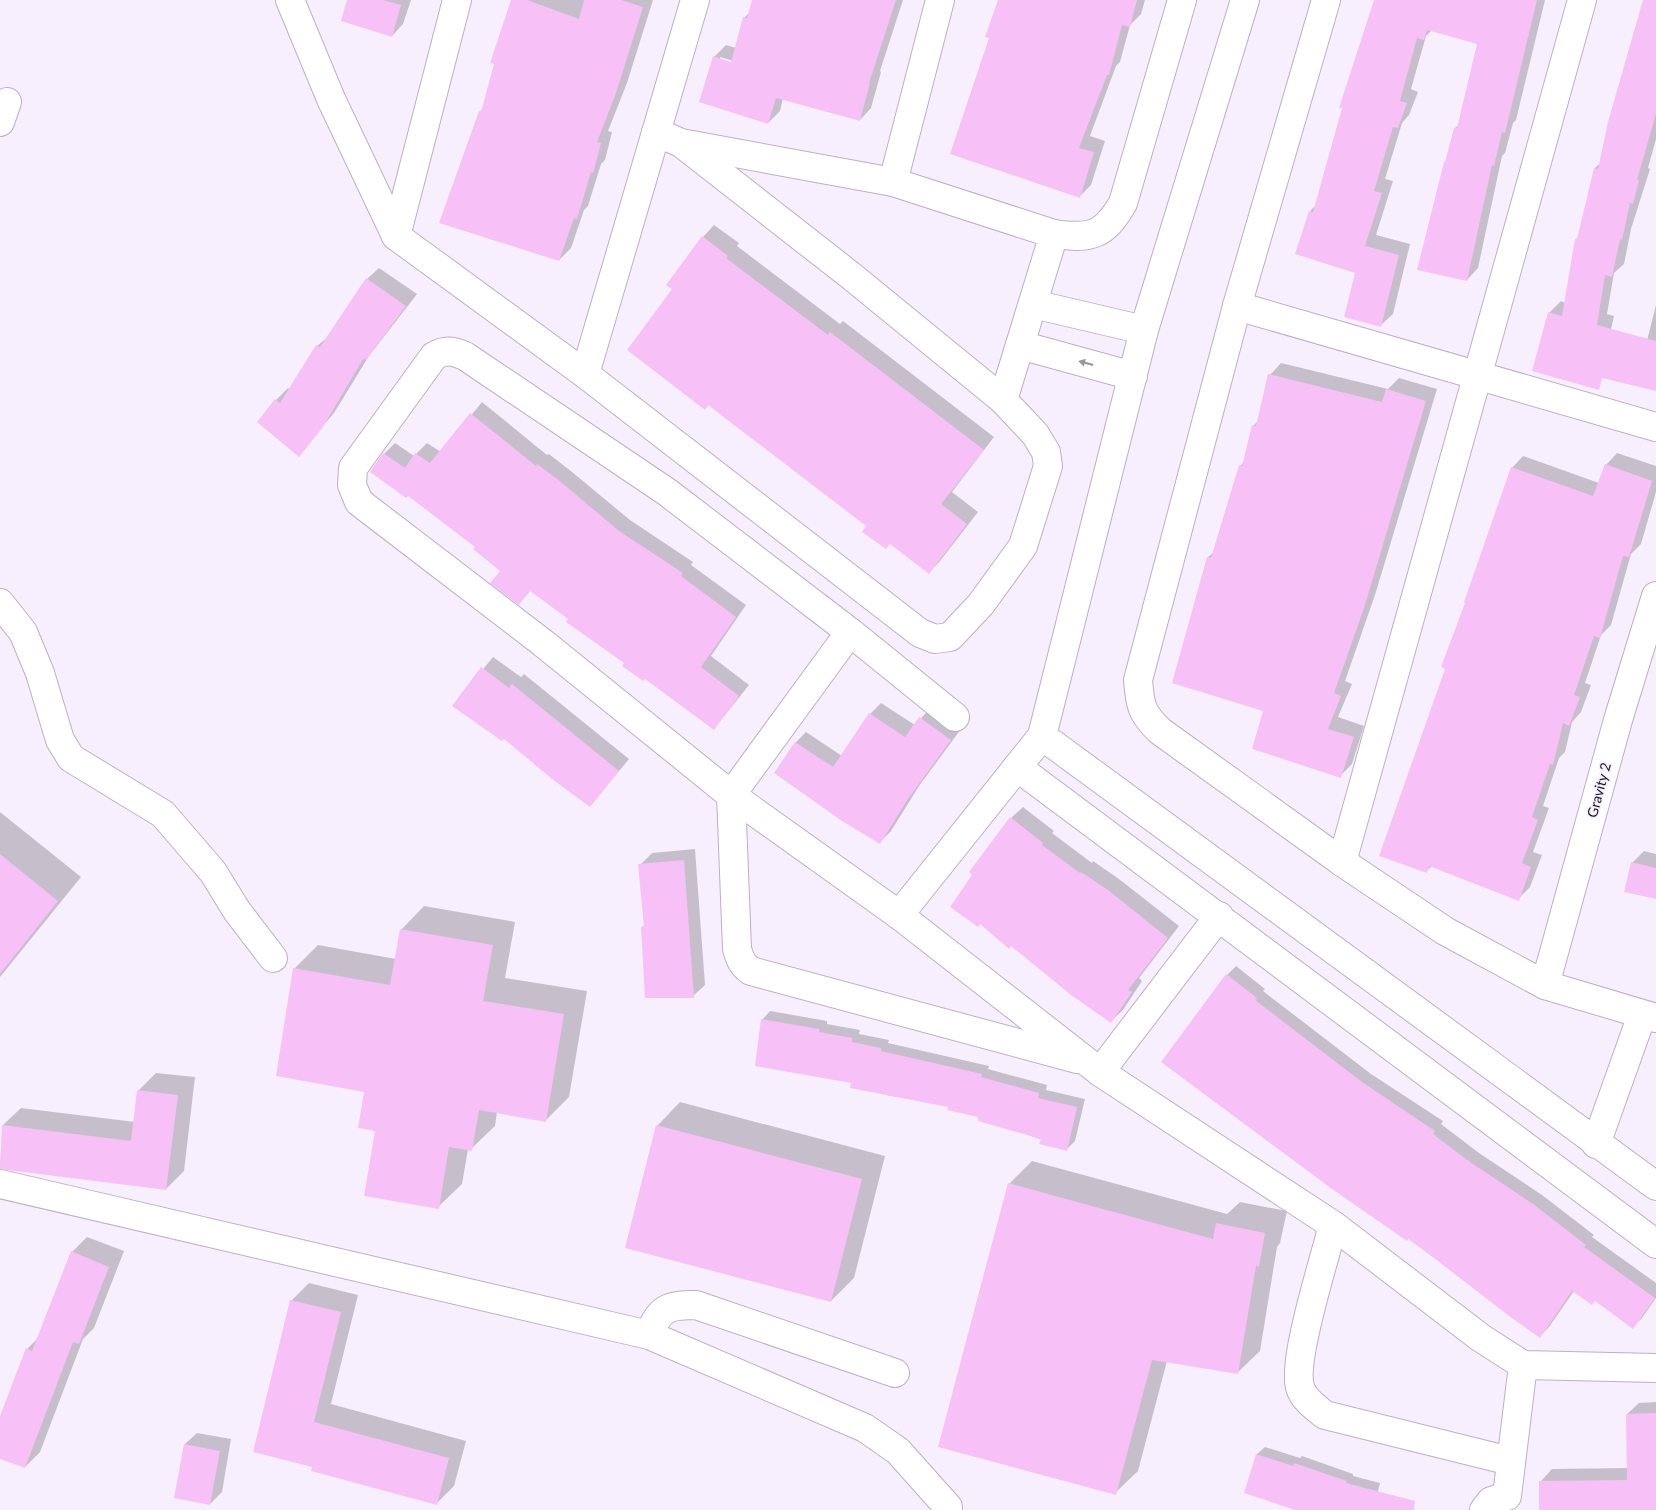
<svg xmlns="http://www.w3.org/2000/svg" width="1656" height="1510" font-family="Lato,sans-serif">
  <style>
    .shadow { fill: #0003; fill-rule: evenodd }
    .building { fill: #f7c0f7 }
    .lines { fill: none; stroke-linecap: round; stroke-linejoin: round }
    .minor-casing { stroke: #beaec7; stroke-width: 30 }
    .minor { stroke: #fff; stroke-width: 28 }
    .oneway { fill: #98969a }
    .labels { text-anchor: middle; stroke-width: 4; stroke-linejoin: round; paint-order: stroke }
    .street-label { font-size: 14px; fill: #1a151e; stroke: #f8effe }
  </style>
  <rect width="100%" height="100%" fill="#f8effe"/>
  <g class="shadow">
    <polygon points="347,0 411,0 403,24 392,36"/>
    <polygon points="512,0 653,0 627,83 608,131 612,132 605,160 601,164 588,206 584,210 571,248 559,260 480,112 483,108"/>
    <path d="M753 0H903L880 71 881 72 871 108 860 120 783 98 780 111 768 123 714 57 726 45 736 48 744 18 750 12ZM720 57 737 62 736 65 720 60Z"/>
    <polygon points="999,0 1145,0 1141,14 1130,25 1120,62 1116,66 1090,136 1105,141 1091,185 1079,197 990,37"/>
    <polygon points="1375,0 1545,0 1516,120 1513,123 1505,153 1502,156 1478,268 1467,280 1447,160 1455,128 1459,125 1478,44 1432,30 1426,36 1411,89 1418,92 1409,115 1402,123 1385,179 1393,181 1376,235 1410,244 1393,314 1381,325 1356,272 1310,211 1316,205"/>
    <polygon points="1645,0 1656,0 1656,139 1648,168 1650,169 1631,229 1624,264 1614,273 1607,314 1614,316 1601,374 1549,313 1561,301 1565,303 1576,239 1579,236 1595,168 1600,163"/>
    <polygon points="714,225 739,243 737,246 840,324 843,321 994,437 952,492 978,512 940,561 929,573 709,404 705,408 674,289 703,237"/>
    <polygon points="379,268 417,294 369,356 334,413 298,455 276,400 288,388 290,390 317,346 330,335 367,279"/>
    <polygon points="1656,305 1656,389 1636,384"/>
    <polygon points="1281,363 1388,389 1399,378 1437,389 1375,595 1345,681 1352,684 1338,717 1364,726 1352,764 1340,776 1265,710 1208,557 1214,552 1240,466 1244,462 1254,425 1259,420 1270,375"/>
    <polygon points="482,402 547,455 549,454 572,472 630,520 693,562 691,565 746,605 711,656 749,685 714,729 531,590 519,603 501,571 384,454 395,443 414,456 427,443 441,452"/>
    <polygon points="1617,453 1656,466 1656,492 1641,544 1631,554 1611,625 1601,635 1585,683 1591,685 1581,712 1572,722 1565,752 1559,758 1543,806 1549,808 1533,852 1542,855 1530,887 1518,899 1432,866 1426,871 1446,668 1512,468 1523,456 1599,483 1606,465"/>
    <polygon points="493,657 521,677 524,674 629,759 590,806 504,737 454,705"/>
    <polygon points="881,703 915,725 931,707 961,729 919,786 891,831 880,842 775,773 796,742 806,732 842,756 870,714"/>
    <polygon points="1023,807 1054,831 1052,833 1092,863 1093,861 1119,879 1179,926 1139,978 1142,981 1123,1010 1111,1021 971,872 1011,818"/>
    <polygon points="0,812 81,877 0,977"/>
    <polygon points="695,849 705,985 693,996 642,927 645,925 640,865 652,853"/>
    <polygon points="1644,851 1656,854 1656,898 1632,863"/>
    <polygon points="424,906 515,922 505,978 587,991 569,1097 546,1120 497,1112 495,1126 471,1149 468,1149 462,1184 438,1207 376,1130 365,1091 277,1075 295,968 318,945 396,959 401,930"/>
    <polygon points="1236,966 1265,989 1263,991 1371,1074 1443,1121 1441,1124 1479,1153 1542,1195 1594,1235 1592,1237 1656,1283 1656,1298 1642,1318 1633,1327 1595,1300 1574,1291 1549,1327 1540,1336 1227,975"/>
    <polygon points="770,1011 827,1021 827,1024 860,1030 859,1034 889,1040 888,1043 989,1066 988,1069 1047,1085 1046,1090 1085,1099 1075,1141 1067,1149 949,1106 886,1095 886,1093 852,1082 762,1020"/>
    <polygon points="156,1073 195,1077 184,1171 166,1189 0,1168 3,1125 21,1108 135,1122 138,1091"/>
    <polygon points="680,1102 885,1156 854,1278 831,1301 657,1126"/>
    <polygon points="1032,1161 1227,1214 1240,1202 1287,1211 1280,1243 1277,1247 1260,1351 1237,1373 1167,1361 1138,1471 1115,1493 940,1446 1010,1183"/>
    <polygon points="87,1237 124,1251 94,1328 83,1339 40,1452 25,1467 0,1457 0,1420 27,1349 38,1338 72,1252"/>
    <polygon points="309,1283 358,1295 331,1404 466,1441 454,1486 436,1504 313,1466 254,1451 292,1300"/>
    <polygon points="1656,1402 1656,1510 1541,1510 1541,1481 1552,1469 1628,1468 1627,1414 1639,1403"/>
    <polygon points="197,1433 231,1439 222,1492 210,1504 185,1444"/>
    <polygon points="1265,1447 1300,1458 1302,1456 1353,1474 1353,1476 1380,1483 1373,1510 1307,1510 1245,1492 1257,1454"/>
  </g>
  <g class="building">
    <polygon points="347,0 383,0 401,5 392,37 341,21"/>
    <polygon points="511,0 527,0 579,19 584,0 621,0 643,7 615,96 597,142 601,143 593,173 591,172 577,219 574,218 559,261 439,223 479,111 481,112 494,64 490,63"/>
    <polygon points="752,0 896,0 869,83 870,83 860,121 776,98 768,124 699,102 713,56 731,62 743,17 747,18"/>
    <polygon points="998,0 1137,0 1130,27 1122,25 1109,75 1107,75 1079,148 1094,152 1080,198 950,154 989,38 985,37"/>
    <polygon points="1374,0 1537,0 1505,133 1502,132 1494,166 1492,165 1467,281 1417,270 1444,162 1445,162 1454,128 1457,128 1477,44 1427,30 1424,40 1417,38 1400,101 1407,103 1398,128 1393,127 1374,191 1382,193 1365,246 1399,255 1381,327 1344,317 1355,273 1295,254 1309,211 1313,212 1342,108 1339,108"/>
    <polygon points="1643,0 1656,0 1656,114 1637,180 1639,180 1633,204 1630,203 1622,240 1620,239 1612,277 1605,275 1597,325 1656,341 1656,391 1602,378 1599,390 1532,371 1548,312 1562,316 1575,239 1577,239 1594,168 1598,169 1608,122"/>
    <polygon points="702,236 728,256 726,258 828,335 830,332 984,450 941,504 967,524 929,574 890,544 886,549 862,532 866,526 708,405 705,410 627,350 672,289 666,285"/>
    <polygon points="366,278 406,306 366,360 363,359 323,427 299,457 257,422 275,399 280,403 316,345 320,347"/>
    <polygon points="1268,374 1382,402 1386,389 1426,401 1364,608 1334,693 1341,696 1328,729 1354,737 1341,778 1252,749 1263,711 1172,683 1207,557 1211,558 1239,465 1242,466 1252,425 1256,426"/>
    <polygon points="470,413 536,466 537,464 561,482 619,531 683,573 681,576 736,617 701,667 739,696 714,730 645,679 643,681 622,666 624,663 566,622 568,619 530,591 519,605 490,583 500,571 473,549 475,547 408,496 406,498 370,472 383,453 405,468 415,453 430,463"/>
    <polygon points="1605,464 1652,481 1629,557 1623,556 1600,638 1594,636 1574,695 1580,697 1569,726 1563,723 1553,765 1550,764 1532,817 1538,820 1522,863 1531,867 1519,901 1429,866 1427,873 1379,856 1445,669 1441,667 1465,603 1464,602 1511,467 1593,496"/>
    <polygon points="481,667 509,688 512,684 619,771 590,807 552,779 504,739 502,741 452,706"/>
    <polygon points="869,713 905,737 919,717 951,740 908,799 880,844 842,821 774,773 795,742 833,767"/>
    <polygon points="1010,817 1043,843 1042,845 1080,873 1081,872 1108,890 1168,938 1128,990 1132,992 1111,1023 1071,995 1011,946 1009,949 980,924 978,927 950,907 972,875 969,872"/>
    <polygon points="0,854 58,901 0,974"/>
    <polygon points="684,860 694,998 645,998 641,927 644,927 638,864"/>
    <polygon points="1631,862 1656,868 1656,899 1624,892"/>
    <polygon points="400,929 493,945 483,1001 564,1014 546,1122 479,1110 472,1151 449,1147 439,1209 364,1196 375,1131 358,1128 364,1092 276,1076 293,968 390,985"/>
    <polygon points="1226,974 1257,998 1255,1000 1362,1082 1435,1131 1433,1134 1470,1162 1533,1204 1586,1245 1584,1247 1655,1298 1633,1329 1595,1301 1592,1305 1572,1291 1540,1338 1509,1316 1430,1255 1408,1239 1407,1241 1332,1189 1161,1062"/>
    <polygon points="761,1019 819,1029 819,1032 852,1038 852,1042 881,1048 881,1051 982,1074 981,1077 1039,1093 1038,1098 1077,1107 1067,1151 1039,1144 1041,1139 978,1121 978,1117 947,1110 948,1107 850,1088 851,1083 755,1066"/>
    <polygon points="137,1090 178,1095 166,1190 0,1169 2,1125 131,1141"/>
    <polygon points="656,1125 862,1179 831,1302 625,1248"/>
    <polygon points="1008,1183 1213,1239 1216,1223 1265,1233 1259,1266 1256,1266 1238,1374 1152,1360 1116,1495 938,1447"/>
    <polygon points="71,1251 109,1267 79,1344 73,1342 25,1468 0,1459 0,1416 26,1348 32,1351"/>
    <polygon points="290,1300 341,1312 314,1422 449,1458 437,1505 311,1471 312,1467 253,1452"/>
    <polygon points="1656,1413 1656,1510 1539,1510 1539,1481 1627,1480 1626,1414"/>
    <polygon points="184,1444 220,1451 210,1505 174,1498"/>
    <polygon points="1256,1454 1293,1466 1294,1463 1347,1481 1346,1483 1415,1501 1414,1510 1295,1510 1244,1493"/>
  </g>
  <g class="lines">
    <defs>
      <g id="minor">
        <polyline points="290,0 331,99 396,236 585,374 920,633 935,639 950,637 981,604 1023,546 1048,466 1046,452 1035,434 1003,400 850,275 681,143"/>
        <path d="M1326 0 1237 306 1138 680C1140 705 1141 713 1160 731L1342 862 1445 931 1545 985 1656 1018"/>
        <polyline points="0,122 7,102"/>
        <path d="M656 132 681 143 893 182 1054 234C1091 239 1104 236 1123 203L1182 0"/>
        <polyline points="893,182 940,0"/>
        <polyline points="396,236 457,0"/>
        <polyline points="1033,304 1144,330"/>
        <polyline points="1237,306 1656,427"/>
        <polyline points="1020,345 1133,376"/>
        <polyline points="585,374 695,0"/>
        <polyline points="1003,400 1054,234"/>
        <polyline points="0,603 23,632 40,673 60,740 71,758 163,814 213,872 237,911 273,958"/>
        <path d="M850 632 731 795 737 949C740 959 742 965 751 971L1077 1059"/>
        <path d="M955 717 850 632 667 492 465 356C453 351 446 349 434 356L353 468 352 485 359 502 543 643 731 795 899 915 1100 1072 1333 1225 1481 1338 1523 1365 1656 1368"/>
        <polyline points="1042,736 1656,1186"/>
        <polyline points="1017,767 1656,1244"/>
        <polyline points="1342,862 1582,0"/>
        <polyline points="899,915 1042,736 1144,330 1245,0"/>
        <polyline points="1545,985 1618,720 1656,596"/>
        <polyline points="1100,1072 1219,916"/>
        <polyline points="1596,1144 1642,1015"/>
        <polyline points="0,1184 649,1335 865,1428 898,1451 948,1507"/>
        <path d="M1333 1225C1325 1258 1292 1360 1300 1387 1303 1399 1316 1408 1325 1415L1510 1461"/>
        <path d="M649 1335C659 1308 668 1305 696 1305L895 1373"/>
        <polyline points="1484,1510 1491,1501 1507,1496 1523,1365"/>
      </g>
    </defs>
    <use href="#minor" class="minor-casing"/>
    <use href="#minor" class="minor"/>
  </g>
  <defs><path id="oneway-solid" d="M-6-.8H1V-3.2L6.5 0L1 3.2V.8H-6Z" transform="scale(1.25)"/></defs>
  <use class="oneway" href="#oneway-solid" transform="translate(1086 363) rotate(-165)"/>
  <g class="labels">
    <g class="street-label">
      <text transform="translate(1599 790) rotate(-75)" y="5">Gravity 2</text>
    </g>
  </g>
</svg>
